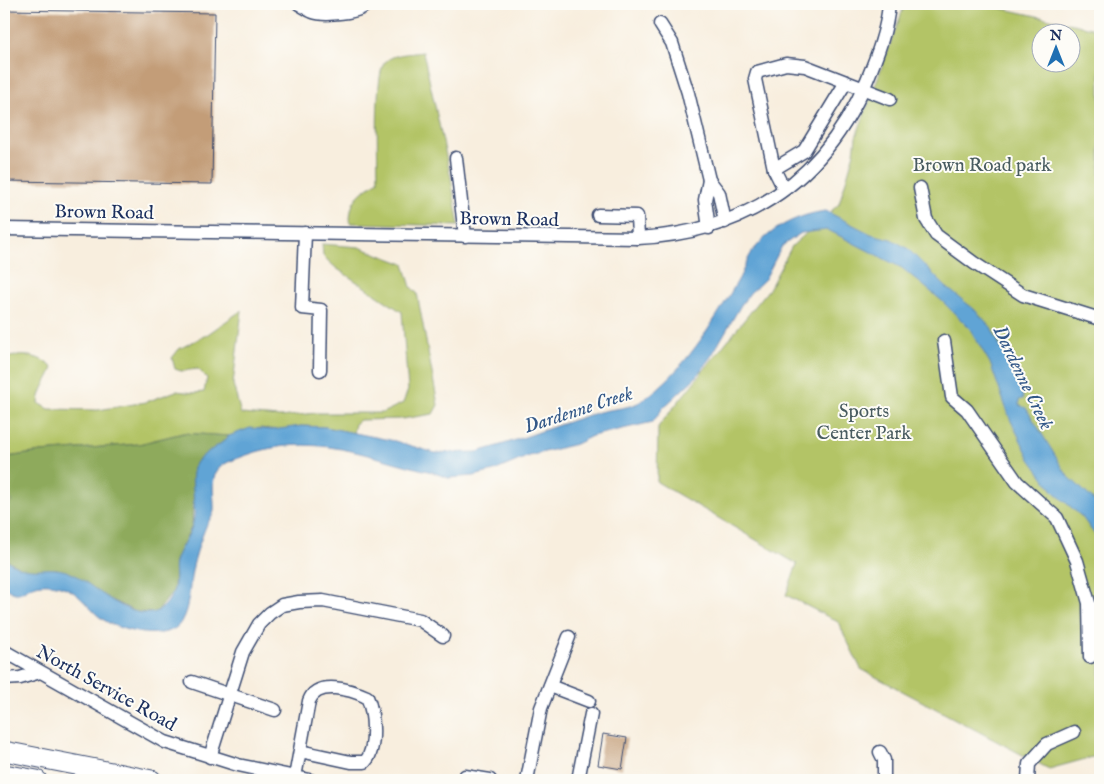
<svg xmlns="http://www.w3.org/2000/svg" width="1104" height="784" font-family="'IM FELL English',serif">
  <style>
    .green { fill: #b3c466; stroke: #677a62; fill-rule: evenodd }
    .forest { fill: #8eaa5b; stroke: #546c5c }
    .water { fill: #60a4d5; stroke: #3e6a9a }
    .building { fill: #c39d78 }
    .lines { fill: none; stroke-linecap: round; stroke-linejoin: round }
    .minor-casing { stroke: #3c4c71; stroke-width: 15 }
    .highway-casing { stroke: #3c4c71; stroke-width: 21 }
    .minor { stroke: #fff; stroke-width: 12 }
    .highway { stroke: #fff; stroke-width: 19 }
    .rail { stroke: #1b2f5e; stroke-width: 2.5 }
    .labels { text-anchor: middle; stroke-width: 4; stroke-linejoin: round; paint-order: stroke }
    .park-label { font-size: 19px; fill: #495c60; stroke: #fdfcf7 }
    .street-label { font-size: 19px; fill: #1b2f5e; stroke: #fdfcf7 }
    .water-label { font-size: 20px; font-style: italic; fill: #335888; stroke: #fdfcf7 }
  </style>
  <rect width="100%" height="100%" fill="#fdfcf7"/>
  <filter id="ink" filterUnits="userSpaceOnUse"><feTurbulence type="fractalNoise" baseFrequency=".02" numOctaves="2"/><feDisplacementMap in="SourceGraphic" scale="10" xChannelSelector="R" yChannelSelector="G"/><feConvolveMatrix kernelMatrix="1 2 1 2 8 2 1 2 1" color-interpolation-filters="sRGB"/></filter>
  <filter id="wash" filterUnits="userSpaceOnUse"><feTurbulence type="fractalNoise" baseFrequency=".0096" numOctaves="4" result="noise"/><feDisplacementMap in="SourceGraphic" scale="20" xChannelSelector="R" yChannelSelector="G"/><feGaussianBlur stdDeviation="1.12" result="paint"/><feColorMatrix in="noise" values="0 0 0 0 0 0 0 0 0 0 0 0 0 0 0 0 0 1.4 0 .05"/><feComposite in="paint" operator="in"/></filter>
  <g filter="url(#wash)">
    <rect width="100%" height="100%" fill="#f8eede"/>
    <g class="green">
      <path d="M905 4H982L1100 30V755L1049 769 861 669 838 622 786 595 797 564 657 482 658 427 769 289 792 246 839 204 854 153 856 137ZM1042 32H1072V62H1042Z"/>
      <path d="M423 52 451 178 459 226 350 223C350 198 359 194 378 181 378 161 374 73 385 62 394 53 411 54 423 52Z"/>
      <path d="M322 244 359 247 404 264 411 287 417 293 438 405 433 414 402 419 360 420 355 424 353 433 325 427 301 426 280 430 260 428 229 436 183 433 139 444 41 452 7 457 4 461V358C23 354 38 354 53 368 48 381 40 389 39 403L49 409 98 410 146 402 176 391 194 393 204 392 207 378 198 369 181 371 175 369 172 358 179 349 208 334 242 310 233 384 241 414 280 417 316 413H382L403 403 408 390 402 312 336 268 323 256Z"/>
      <polygon points="4,482 12,503 5,508 4,508"/>
    </g>
    <polygon class="forest" points="183,433 229,436 223,444 203,457 194,486 192,526 175,561 174,590 159,610 153,613 136,612 101,595 67,572 57,569 24,570 4,558 4,508 12,502 4,482 4,461 7,457 41,452 139,444"/>
    <path class="water" d="M826 211 871 234 891 239 907 248 946 287 974 309 991 327 1022 392 1023 399 1019 400V405L1026 408 1067 475 1100 506V542L1082 517 1054 492 1030 459 1010 419 990 363 970 329 941 300 902 268 828 230 801 233 782 246 765 279 750 293 741 305 712 355 696 377 663 408 653 422 592 436 576 444 529 456 494 471 474 476 448 478 432 472C366 457 313 430 244 456 237 459 229 461 223 465 208 475 215 495 214 511 213 516 210 519 207 524 201 538 195 556 192 571 189 588 190 606 181 622 169 643 119 631 104 620 92 613 85 600 73 592 63 585 45 581 33 586 19 592 19 598 4 587V558C30 580 48 560 75 575 101 591 155 644 174 589 177 579 172 568 176 559 181 544 192 534 194 518 196 503 189 477 195 465 202 452 220 447 229 436L250 428 272 430 301 426 325 427 395 441 435 453 477 452C518 441 558 424 599 412 614 408 630 409 643 400 684 371 712 325 737 282 744 271 747 256 757 246 774 226 801 214 826 211Z"/>
    <g id="blocks">
      <g class="building">
        <polygon points="4,10 215,13 212,184 4,181"/>
        <polygon points="603,734 627,738 622,769 598,765"/>
      </g>
    </g>
  </g>
  <g filter="url(#ink)">
    <use href="#blocks" fill-opacity="0" stroke="#3c4c71" stroke-width="1"/>
    <g class="lines">
      <defs>
        <g id="minor">
          <path d="M299 4C303 6 308 10 313 12 323 16 362 13 366 4"/>
          <polyline points="660,24 672,43 688,93 709,180 719,193 725,222"/>
          <polyline points="456,158 465,236"/>
          <polyline points="774,169 804,151 846,82"/>
          <polyline points="920,188 926,219 936,235 974,263 1023,295 1100,319"/>
          <polyline points="784,189 774,169 755,79 757,72 786,64 805,66 890,99"/>
          <polyline points="598,215 637,216 638,238"/>
          <polyline points="709,228 705,200 709,180"/>
          <path d="M4 229 638 238C747 232 824 181 867 80 877 56 887 30 889 4"/>
          <polyline points="305,233 302,308 321,310 320,370"/>
          <polyline points="944,341 952,397 967,410 1017,482 1057,518 1077,561 1089,603 1090,657"/>
          <polyline points="4,651 165,742 238,765 310,780"/>
          <polyline points="4,679 20,678 40,672"/>
          <polyline points="192,682 275,710"/>
          <polyline points="550,686 589,701"/>
          <polyline points="880,752 884,760 884,780"/>
          <polyline points="210,757 243,652 259,624 270,613 282,605 299,602 323,601 420,620 443,636"/>
          <polyline points="465,776 490,780"/>
          <path d="M295 777 309 701C317 679 352 690 367 697 374 712 377 749 365 762H351L300 751"/>
          <polyline points="527,780 541,708 569,637"/>
          <polyline points="578,780 591,714"/>
          <polyline points="1028,780 1029,764 1047,744 1074,732"/>
        </g>
        <g id="highway">
          <polyline points="4,751 152,780"/>
          <polyline points="4,774 37,780"/>
        </g>
      </defs>
      <use href="#minor" class="minor-casing"/>
      <use href="#highway" class="highway-casing"/>
      <use href="#minor" class="minor"/>
      <use href="#highway" class="highway"/>
      <polyline class="rail" points="1071,4 1100,10"/>
    </g>
  </g>
  <g class="labels">
    <g class="park-label">
      <text x="982" y="171">Brown Road park</text>
      <text x="864" y="417">Sports<tspan x="864" dy="22">Center Park</tspan></text>
    </g>
    <g class="street-label">
      <text transform="translate(104 211) rotate(1)" y="7">Brown Road</text>
      <text transform="translate(509 218) rotate(1)" y="7">Brown Road</text>
      <text transform="translate(107 687) rotate(29)" y="7">North Service Road</text>
    </g>
    <g class="water-label">
      <text transform="translate(1024 377) rotate(64)" y="7">Dardenne Creek</text>
      <text transform="translate(578 409) rotate(-18)" y="7">Dardenne Creek</text>
    </g>
  </g>
  <rect width="1104" height="784" fill="none" stroke="#fdfcf7" stroke-width="20"/>
  <g transform="translate(1056 48)"><circle r="24" fill="#fdfcf7" stroke="#a3aaba"/>
  <path d="M0-4L9 19L0 12L-9 19Z" fill="#1f6fb2"/>
  <text y="-8" font-size="14" font-weight="bold" text-anchor="middle" fill="#1b2f5e">N</text>
  </g>
</svg>
